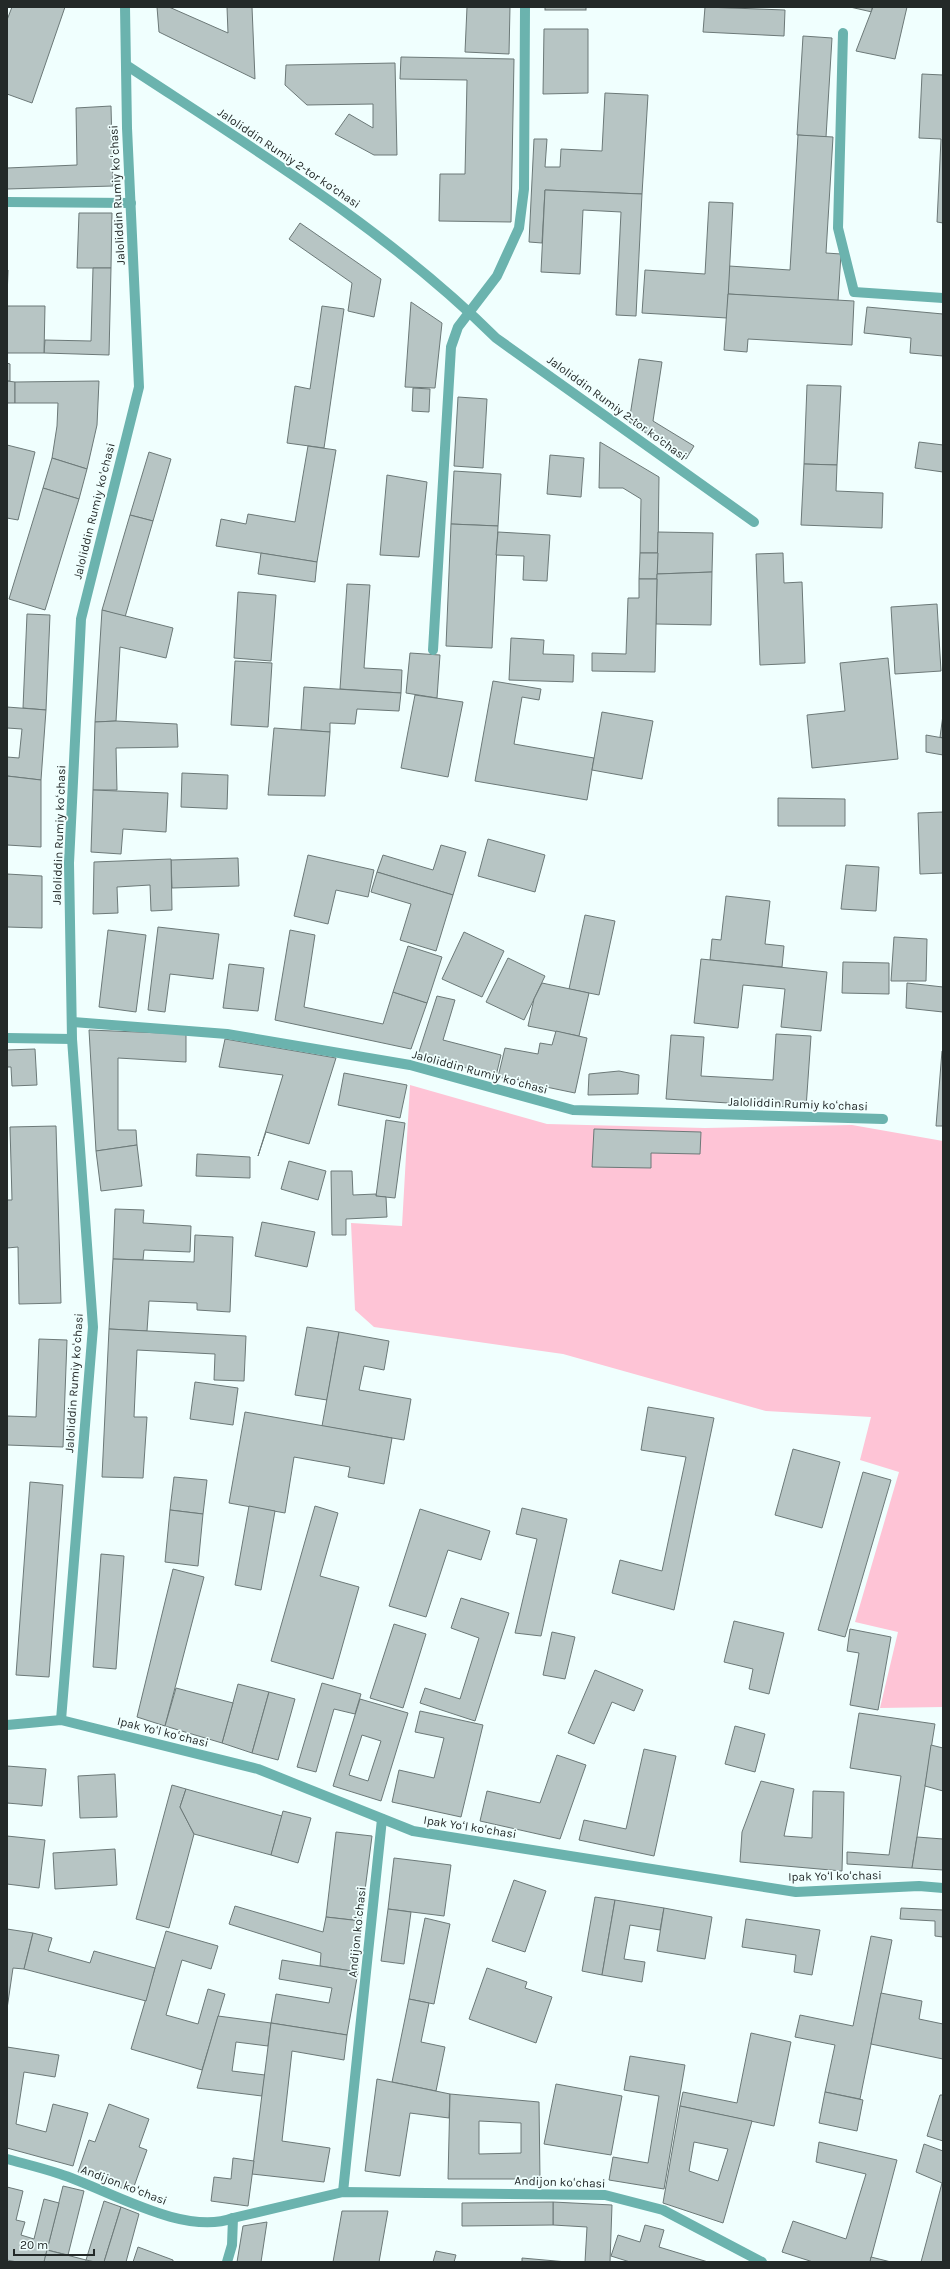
<svg xmlns="http://www.w3.org/2000/svg" width="950" height="2269" font-family="Karla,sans-serif">
  <style>
    .green { fill: #fec4d6 }
    .building { fill: #b7c5c4; stroke: #6c7978; fill-rule: evenodd }
    .lines { fill: none; stroke-linecap: round; stroke-linejoin: round }
    .minor { stroke: #6bb3ae; stroke-width: 10 }
    .labels { text-anchor: middle; stroke-width: 3.5; stroke-linejoin: round; paint-order: stroke }
    .street-label { font-size: 12px; fill: #232928; stroke: #f0fffe }
  </style>
  <rect width="100%" height="100%" fill="#f0fffe"/>
  <polygon class="green" points="410,1085 547,1124 705,1128 852,1125 943,1141 943,1707 880,1708 898,1632 855,1622 899,1472 860,1460 871,1417 766,1411 563,1354 374,1327 355,1310 351,1223 402,1226"/>
  <g class="building">
    <polygon points="12,7 65,7 32,103 7,94 7,20"/>
    <polygon points="157,7 169,7 228,33 227,7 252,7 255,79 159,32"/>
    <polygon points="467,7 510,7 509,54 465,52"/>
    <rect x="545" y="7" width="41" height="3"/>
    <polygon points="705,7 785,10 784,36 703,32"/>
    <polygon points="850,7 872,7 872,12"/>
    <polygon points="873,7 907,7 895,59 856,51"/>
    <polygon points="544,29 588,29 588,93 543,94"/>
    <polygon points="803,36 832,38 826,137 797,135"/>
    <polygon points="401,57 514,59 511,222 439,221 440,174 465,174 467,80 400,79"/>
    <polygon points="395,63 397,155 374,155 335,134 349,114 373,128 373,104 307,105 285,85 286,65"/>
    <polygon points="922,74 943,75 943,223 937,222 941,139 919,138"/>
    <polygon points="605,93 648,95 642,194 545,190 542,243 529,242 534,139 547,139 545,167 560,167 561,149 602,151"/>
    <polygon points="111,106 113,186 7,189 7,168 77,165 76,108"/>
    <polygon points="798,135 833,137 826,253 841,254 838,301 728,294 729,266 790,270"/>
    <polygon points="545,190 642,194 636,316 616,315 621,212 583,210 580,274 541,272"/>
    <polygon points="709,202 733,203 727,318 642,313 645,270 705,274"/>
    <polygon points="79,213 112,213 111,268 77,268"/>
    <polygon points="300,223 381,279 374,317 348,311 352,283 289,239"/>
    <polygon points="93,268 111,268 109,355 44,353 45,340 91,341"/>
    <polygon points="7,270 8,270 7,299"/>
    <polygon points="728,294 854,301 852,345 748,339 747,352 724,350"/>
    <polygon points="411,302 442,323 435,388 405,387"/>
    <polygon points="7,306 45,306 44,353 7,353"/>
    <polygon points="322,306 344,309 324,448 287,443 295,386 310,389"/>
    <polygon points="867,307 943,314 943,356 910,353 911,338 864,333"/>
    <polygon points="639,359 662,362 653,421 694,446 686,459 629,422"/>
    <polygon points="7,363 10,364 10,381 7,381"/>
    <polygon points="7,381 15,382 15,403 7,403"/>
    <polygon points="99,381 97,425 87,469 52,458 57,426 58,403 15,403 15,382"/>
    <polygon points="807,385 841,386 837,465 804,464"/>
    <polygon points="413,388 430,389 429,412 412,411"/>
    <polygon points="458,397 487,399 483,468 454,466"/>
    <polygon points="600,442 659,477 658,553 640,553 641,499 623,488 599,488"/>
    <polygon points="919,442 943,445 943,472 915,468"/>
    <polygon points="7,445 35,452 18,520 7,518"/>
    <polygon points="308,446 336,450 317,562 216,546 221,519 246,524 248,514 295,522"/>
    <polygon points="149,452 171,459 153,521 130,515"/>
    <polygon points="550,455 584,458 581,497 547,494"/>
    <polygon points="52,458 87,469 79,499 43,488"/>
    <polygon points="804,464 837,465 836,491 883,493 882,528 801,525"/>
    <polygon points="454,471 501,474 498,526 451,524"/>
    <polygon points="387,475 427,482 419,557 380,555"/>
    <polygon points="43,488 79,499 45,610 9,599"/>
    <polygon points="130,515 153,521 125,617 102,610"/>
    <polygon points="451,524 498,526 492,648 446,646"/>
    <polygon points="498,532 550,535 547,581 523,580 524,556 496,555"/>
    <polygon points="658,532 713,533 712,572 657,574"/>
    <polygon points="261,553 317,562 315,582 258,574"/>
    <polygon points="640,553 658,553 657,579 639,579"/>
    <polygon points="783,553 784,583 802,582 805,663 760,665 756,554"/>
    <polygon points="712,572 711,625 656,624 657,574"/>
    <polygon points="639,579 657,579 655,672 592,671 592,653 626,654 628,598 639,598"/>
    <polygon points="347,584 370,585 364,668 402,670 401,693 340,689"/>
    <polygon points="238,592 276,595 271,661 234,658"/>
    <polygon points="937,604 941,671 895,674 891,607"/>
    <polygon points="102,610 173,628 166,658 120,647 116,721 95,722"/>
    <polygon points="27,614 50,615 46,710 23,708"/>
    <polygon points="511,638 544,640 543,654 574,655 573,682 509,680"/>
    <polygon points="410,653 440,655 437,698 406,693"/>
    <polygon points="888,658 898,759 812,768 807,715 845,711 840,663"/>
    <polygon points="235,661 272,663 268,727 231,725"/>
    <polygon points="493,681 541,689 539,700 522,697 514,744 594,758 587,800 475,781"/>
    <polygon points="304,687 401,693 399,711 357,709 355,724 330,723 330,732 301,730"/>
    <polygon points="415,695 463,702 448,777 401,768"/>
    <polygon points="7,707 46,710 41,780 7,776 7,757 19,758 22,729 7,728"/>
    <polygon points="602,712 653,721 642,779 592,770"/>
    <polygon points="943,715 943,738 940,737"/>
    <polygon points="116,721 177,724 178,747 116,748 117,790 93,790 95,722"/>
    <polygon points="274,728 330,732 325,796 268,795"/>
    <polygon points="926,735 943,738 943,755 926,752"/>
    <polygon points="182,773 228,775 227,809 181,807"/>
    <polygon points="7,776 41,780 41,847 7,845"/>
    <polygon points="93,790 168,793 166,832 123,829 121,854 91,852"/>
    <polygon points="778,798 845,799 845,826 778,826"/>
    <polygon points="943,812 943,873 920,874 918,813"/>
    <polygon points="488,839 545,855 535,892 478,876"/>
    <polygon points="441,845 466,852 453,895 377,872 383,855 433,870"/>
    <polygon points="308,855 374,870 368,897 336,890 328,924 294,916"/>
    <polygon points="238,858 239,886 172,888 171,860"/>
    <polygon points="171,859 172,910 151,911 150,885 117,887 118,913 93,914 94,862"/>
    <polygon points="846,865 879,867 876,911 841,909"/>
    <polygon points="377,872 453,895 436,951 400,940 411,904 371,892"/>
    <polygon points="7,874 42,876 42,928 7,927"/>
    <polygon points="726,896 770,901 765,944 784,946 782,967 710,960 712,939 721,940"/>
    <polygon points="585,915 615,921 599,995 569,989"/>
    <polygon points="158,927 219,934 213,979 170,974 165,1012 148,1010"/>
    <polygon points="108,930 146,935 136,1012 99,1007"/>
    <polygon points="290,930 315,935 304,1007 383,1024 393,992 427,1003 411,1049 275,1020"/>
    <polygon points="464,932 504,951 482,997 442,979"/>
    <polygon points="894,937 927,939 926,981 891,981"/>
    <polygon points="408,946 442,957 427,1003 393,992"/>
    <polygon points="508,958 545,976 524,1020 486,1002"/>
    <polygon points="701,959 827,972 821,1031 781,1027 785,989 743,985 738,1028 694,1023"/>
    <polygon points="843,962 889,963 889,994 842,993"/>
    <polygon points="229,964 264,968 258,1011 223,1008"/>
    <polygon points="542,983 589,993 579,1036 528,1026 534,999"/>
    <polygon points="907,983 943,987 943,1012 906,1008"/>
    <polygon points="437,996 455,1000 443,1040 501,1055 496,1076 418,1055"/>
    <polygon points="89,1030 186,1034 186,1062 118,1058 118,1130 136,1130 137,1145 96,1151"/>
    <polygon points="556,1031 587,1038 575,1093 498,1077 505,1048 538,1054 540,1043 552,1045"/>
    <polygon points="776,1034 811,1036 806,1108 666,1099 671,1035 704,1037 701,1076 773,1080"/>
    <polygon points="225,1039 336,1058 309,1144 266,1132 258,1156 283,1075 219,1067"/>
    <polygon points="35,1049 37,1085 12,1086 11,1067 7,1067 7,1050"/>
    <polygon points="942,1051 943,1051 943,1126 936,1126"/>
    <polygon points="619,1071 639,1075 638,1094 588,1095 589,1074"/>
    <polygon points="344,1073 407,1085 400,1118 338,1105"/>
    <polygon points="386,1120 405,1123 395,1198 376,1196"/>
    <polygon points="56,1126 61,1303 19,1304 18,1247 7,1248 7,1200 12,1200 10,1127"/>
    <polygon points="594,1129 701,1132 700,1154 651,1153 651,1168 592,1167"/>
    <polygon points="137,1145 142,1186 101,1191 96,1151"/>
    <polygon points="197,1154 250,1157 250,1178 196,1176"/>
    <polygon points="289,1161 326,1171 318,1200 281,1189"/>
    <polygon points="331,1171 352,1171 353,1195 376,1194 376,1196 386,1197 387,1217 346,1219 346,1235 332,1235"/>
    <polygon points="115,1209 144,1210 143,1223 191,1226 190,1252 144,1250 143,1260 113,1259"/>
    <polygon points="262,1222 315,1232 307,1267 255,1256"/>
    <polygon points="195,1235 233,1237 230,1312 197,1310 197,1303 149,1301 147,1331 109,1329 113,1259 194,1262"/>
    <polygon points="307,1327 339,1332 327,1400 295,1395"/>
    <polygon points="109,1329 246,1336 244,1381 214,1380 215,1354 137,1350 134,1417 147,1417 143,1478 102,1477"/>
    <polygon points="339,1332 389,1341 384,1370 364,1366 359,1390 411,1399 404,1440 322,1426"/>
    <polygon points="39,1339 67,1340 63,1447 7,1445 7,1416 36,1417"/>
    <polygon points="195,1382 238,1388 233,1425 190,1419"/>
    <polygon points="648,1407 714,1418 674,1610 612,1593 620,1560 662,1571 686,1457 641,1450"/>
    <polygon points="245,1412 392,1438 384,1484 348,1477 350,1467 294,1457 285,1513 229,1503"/>
    <polygon points="793,1449 840,1462 822,1528 775,1515"/>
    <polygon points="863,1472 891,1480 845,1637 818,1630"/>
    <polygon points="174,1477 207,1480 203,1514 170,1510"/>
    <polygon points="30,1482 63,1485 49,1677 16,1675"/>
    <polygon points="249,1506 275,1511 261,1590 235,1585"/>
    <polygon points="315,1506 338,1513 320,1576 359,1587 333,1679 271,1661"/>
    <polygon points="522,1508 567,1519 541,1636 515,1633 537,1539 516,1534"/>
    <polygon points="420,1509 490,1531 481,1560 448,1550 426,1617 389,1606"/>
    <polygon points="170,1510 203,1514 198,1566 165,1562"/>
    <polygon points="101,1554 124,1556 116,1669 93,1667"/>
    <polygon points="173,1569 204,1577 165,1726 137,1717"/>
    <polygon points="461,1598 509,1613 475,1721 420,1703 425,1688 460,1699 479,1638 451,1628"/>
    <polygon points="734,1621 784,1633 769,1694 749,1689 753,1669 724,1662"/>
    <polygon points="394,1624 426,1634 403,1708 370,1698"/>
    <polygon points="850,1629 891,1637 878,1710 850,1705 859,1653 847,1651"/>
    <polygon points="552,1632 575,1637 565,1679 543,1675"/>
    <polygon points="595,1670 643,1690 634,1711 612,1702 594,1744 568,1733"/>
    <polygon points="322,1683 361,1694 355,1714 334,1709 316,1772 297,1767"/>
    <polygon points="238,1684 269,1692 252,1753 222,1743"/>
    <polygon points="176,1688 233,1703 222,1743 165,1726"/>
    <polygon points="269,1692 295,1699 278,1760 252,1753"/>
    <path d="M360 1699 408 1713 381 1801 333 1786ZM362 1735 381 1741 368 1781 349 1775Z"/>
    <polygon points="420,1711 483,1725 461,1817 392,1802 399,1770 434,1778 444,1738 415,1732"/>
    <polygon points="859,1713 935,1724 912,1868 847,1864 847,1852 889,1855 901,1776 850,1768"/>
    <polygon points="735,1726 765,1734 755,1772 725,1764"/>
    <polygon points="931,1745 943,1748 943,1791 925,1786"/>
    <polygon points="644,1749 676,1756 654,1856 579,1840 584,1820 626,1829"/>
    <polygon points="557,1755 586,1765 560,1839 480,1821 487,1791 540,1803"/>
    <polygon points="7,1766 46,1769 42,1806 7,1803"/>
    <polygon points="115,1774 117,1817 80,1818 78,1776"/>
    <polygon points="761,1781 794,1789 784,1836 812,1838 813,1791 844,1792 842,1871 740,1862 742,1832"/>
    <polygon points="172,1785 186,1789 180,1807 194,1834 169,1928 136,1919"/>
    <polygon points="186,1789 282,1816 271,1855 194,1834 180,1807"/>
    <polygon points="283,1811 311,1818 298,1863 271,1855"/>
    <polygon points="336,1832 372,1836 361,1921 326,1917"/>
    <polygon points="7,1836 45,1840 39,1888 7,1884"/>
    <polygon points="917,1837 943,1839 943,1870 912,1868"/>
    <polygon points="115,1849 117,1885 55,1889 53,1853"/>
    <polygon points="394,1858 451,1865 444,1916 388,1909"/>
    <polygon points="514,1880 546,1891 525,1952 492,1941"/>
    <polygon points="595,1897 615,1900 602,1975 582,1971"/>
    <polygon points="615,1900 664,1908 660,1930 630,1925 624,1959 645,1962 642,1982 602,1975"/>
    <polygon points="235,1906 323,1932 326,1917 361,1921 358,1972 320,1966 321,1953 229,1924"/>
    <polygon points="664,1908 712,1917 705,1959 657,1951"/>
    <polygon points="901,1908 943,1910 943,1937 935,1936 935,1921 900,1919"/>
    <polygon points="388,1909 411,1912 404,1964 381,1961"/>
    <polygon points="425,1918 450,1924 434,2004 409,1999"/>
    <polygon points="746,1919 820,1930 812,1975 794,1972 796,1955 742,1947"/>
    <polygon points="7,1929 33,1933 24,1969 13,1968 7,2009"/>
    <polygon points="166,1931 218,1946 211,1969 182,1960 166,2015 198,2024 208,1989 225,1994 202,2070 131,2049"/>
    <polygon points="33,1933 52,1938 48,1951 90,1963 94,1951 155,1968 146,2001 24,1969"/>
    <polygon points="871,1936 892,1940 860,2099 825,2092 835,2045 795,2037 800,2015 853,2026"/>
    <polygon points="282,1960 358,1972 347,2035 271,2023 276,1994 329,2003 332,1988 279,1979"/>
    <polygon points="487,1968 527,1982 525,1988 552,1997 536,2043 469,2019"/>
    <polygon points="881,1993 922,2001 919,2019 943,2024 943,2059 871,2044"/>
    <polygon points="409,1999 429,2003 421,2042 445,2047 436,2091 392,2082"/>
    <polygon points="218,2016 271,2023 268,2046 236,2042 232,2071 265,2075 262,2096 197,2088"/>
    <polygon points="271,2023 347,2035 344,2060 292,2051 282,2141 330,2148 324,2182 252,2174"/>
    <polygon points="751,2033 791,2042 774,2126 680,2106 683,2092 737,2103"/>
    <polygon points="7,2047 59,2055 55,2077 24,2072 16,2124 46,2132 53,2104 88,2113 73,2166 7,2148"/>
    <polygon points="630,2056 685,2065 664,2189 609,2180 613,2157 648,2163 659,2096 624,2090"/>
    <polygon points="377,2079 450,2094 449,2118 410,2113 400,2176 365,2171"/>
    <polygon points="556,2084 622,2096 611,2155 544,2144"/>
    <polygon points="825,2092 863,2100 857,2131 819,2123"/>
    <path d="M450 2094 539 2102 540 2179H448ZM479 2121 521 2123V2153L479 2154Z"/>
    <polygon points="940,2095 943,2095 943,2141 927,2136"/>
    <polygon points="109,2104 149,2119 139,2147 147,2150 132,2192 78,2172 89,2140 95,2142"/>
    <path d="M680 2106 752 2121 723 2223 663 2203ZM694 2142 728 2149 718 2181 689 2171Z"/>
    <polygon points="819,2142 897,2160 870,2262 813,2262 782,2252 793,2221 846,2239 866,2174 816,2162"/>
    <polygon points="924,2144 943,2151 943,2262 921,2262 942,2183 916,2172"/>
    <polygon points="233,2158 254,2161 248,2206 211,2201 214,2177 231,2179"/>
    <polygon points="63,2186 84,2191 68,2255 47,2250"/>
    <polygon points="7,2187 23,2191 16,2220 25,2222 21,2235 34,2239 44,2199 59,2203 44,2262 17,2262 7,2260"/>
    <polygon points="104,2201 121,2207 104,2262 95,2262 86,2260"/>
    <polygon points="553,2202 612,2205 610,2262 585,2262 587,2227 553,2225"/>
    <polygon points="553,2202 553,2225 462,2226 462,2203"/>
    <polygon points="121,2207 139,2214 126,2262 104,2262"/>
    <polygon points="342,2211 388,2211 379,2262 333,2262"/>
    <polygon points="267,2222 261,2262 237,2262 243,2226"/>
    <polygon points="645,2225 664,2230 659,2247 708,2262 630,2262 611,2256 618,2235 640,2242"/>
    <polygon points="138,2247 173,2260 173,2262 133,2262"/>
    <polygon points="47,2250 86,2260 86,2262 44,2262"/>
    <polygon points="436,2251 456,2255 454,2262 433,2262"/>
    <polygon points="871,2257 891,2262 870,2262"/>
    <polygon points="522,2258 567,2262 522,2262"/>
  </g>
  <g class="lines">
    <g class="minor">
      <polyline points="843,33 838,228 854,292 943,298"/>
      <path d="M126 65C254 149 387 230 496 338L754 522"/>
      <polyline points="7,202 131,203"/>
      <polyline points="433,650 451,347 458,327 497,276 519,228 524,189 525,7"/>
      <polyline points="73,1022 227,1034 410,1065 573,1110 883,1119"/>
      <polyline points="7,1038 72,1039"/>
      <polyline points="61,1720 93,1327 72,1039 69,863 81,619 139,387 127,128 125,7"/>
      <polyline points="7,1725 61,1720 258,1769 413,1831 796,1892 919,1886 943,1888"/>
      <path d="M7 2159C25 2164 42 2168 60 2174 107 2189 184 2237 233 2218L343 2192 605 2195 663 2210 762 2262"/>
      <polyline points="343,2192 382,1819"/>
      <polyline points="227,2262 232,2245 233,2218"/>
    </g>
  </g>
  <g class="labels">
    <g class="street-label">
      <text transform="translate(289 158) rotate(34)" y="4">Jaloliddin Rumiy 2-tor koʼchasi</text>
      <text transform="translate(117 195) rotate(-93)" y="4">Jaloliddin Rumiy koʻchasi</text>
      <text transform="translate(617 408) rotate(36)" y="4">Jaloliddin Rumiy 2-tor koʼchasi</text>
      <text transform="translate(94 511) rotate(-76)" y="4">Jaloliddin Rumiy koʻchasi</text>
      <text transform="translate(59 835) rotate(-88)" y="4">Jaloliddin Rumiy koʻchasi</text>
      <text transform="translate(480 1072) rotate(15)" y="4">Jaloliddin Rumiy koʻchasi</text>
      <text transform="translate(798 1104) rotate(2)" y="4">Jaloliddin Rumiy koʻchasi</text>
      <text transform="translate(74 1383) rotate(-86)" y="4">Jaloliddin Rumiy koʻchasi</text>
      <text transform="translate(163 1732) rotate(14)" y="4">Ipak Yoʻl koʻchasi</text>
      <text transform="translate(470 1827) rotate(9)" y="4">Ipak Yoʻl koʻchasi</text>
      <text transform="translate(835 1876) rotate(-1)" y="4">Ipak Yoʻl koʻchasi</text>
      <text transform="translate(357 1932) rotate(-84)" y="4">Andijon koʻchasi</text>
      <text transform="translate(560 2182) rotate(2)" y="4">Andijon koʻchasi</text>
      <text transform="translate(124 2185) rotate(21)" y="4">Andijon koʻchasi</text>
    </g>
  </g>
  <rect width="950" height="2269" fill="none" stroke="#232928" stroke-width="16"/>
  <path d="M14 2249v6h80v-6" fill="none" stroke="#232928" stroke-width="2"/>
  <text x="20" y="2249" font-size="12" fill="#232928" stroke="#f0fffe" stroke-width="3" paint-order="stroke">20 m</text>
</svg>
